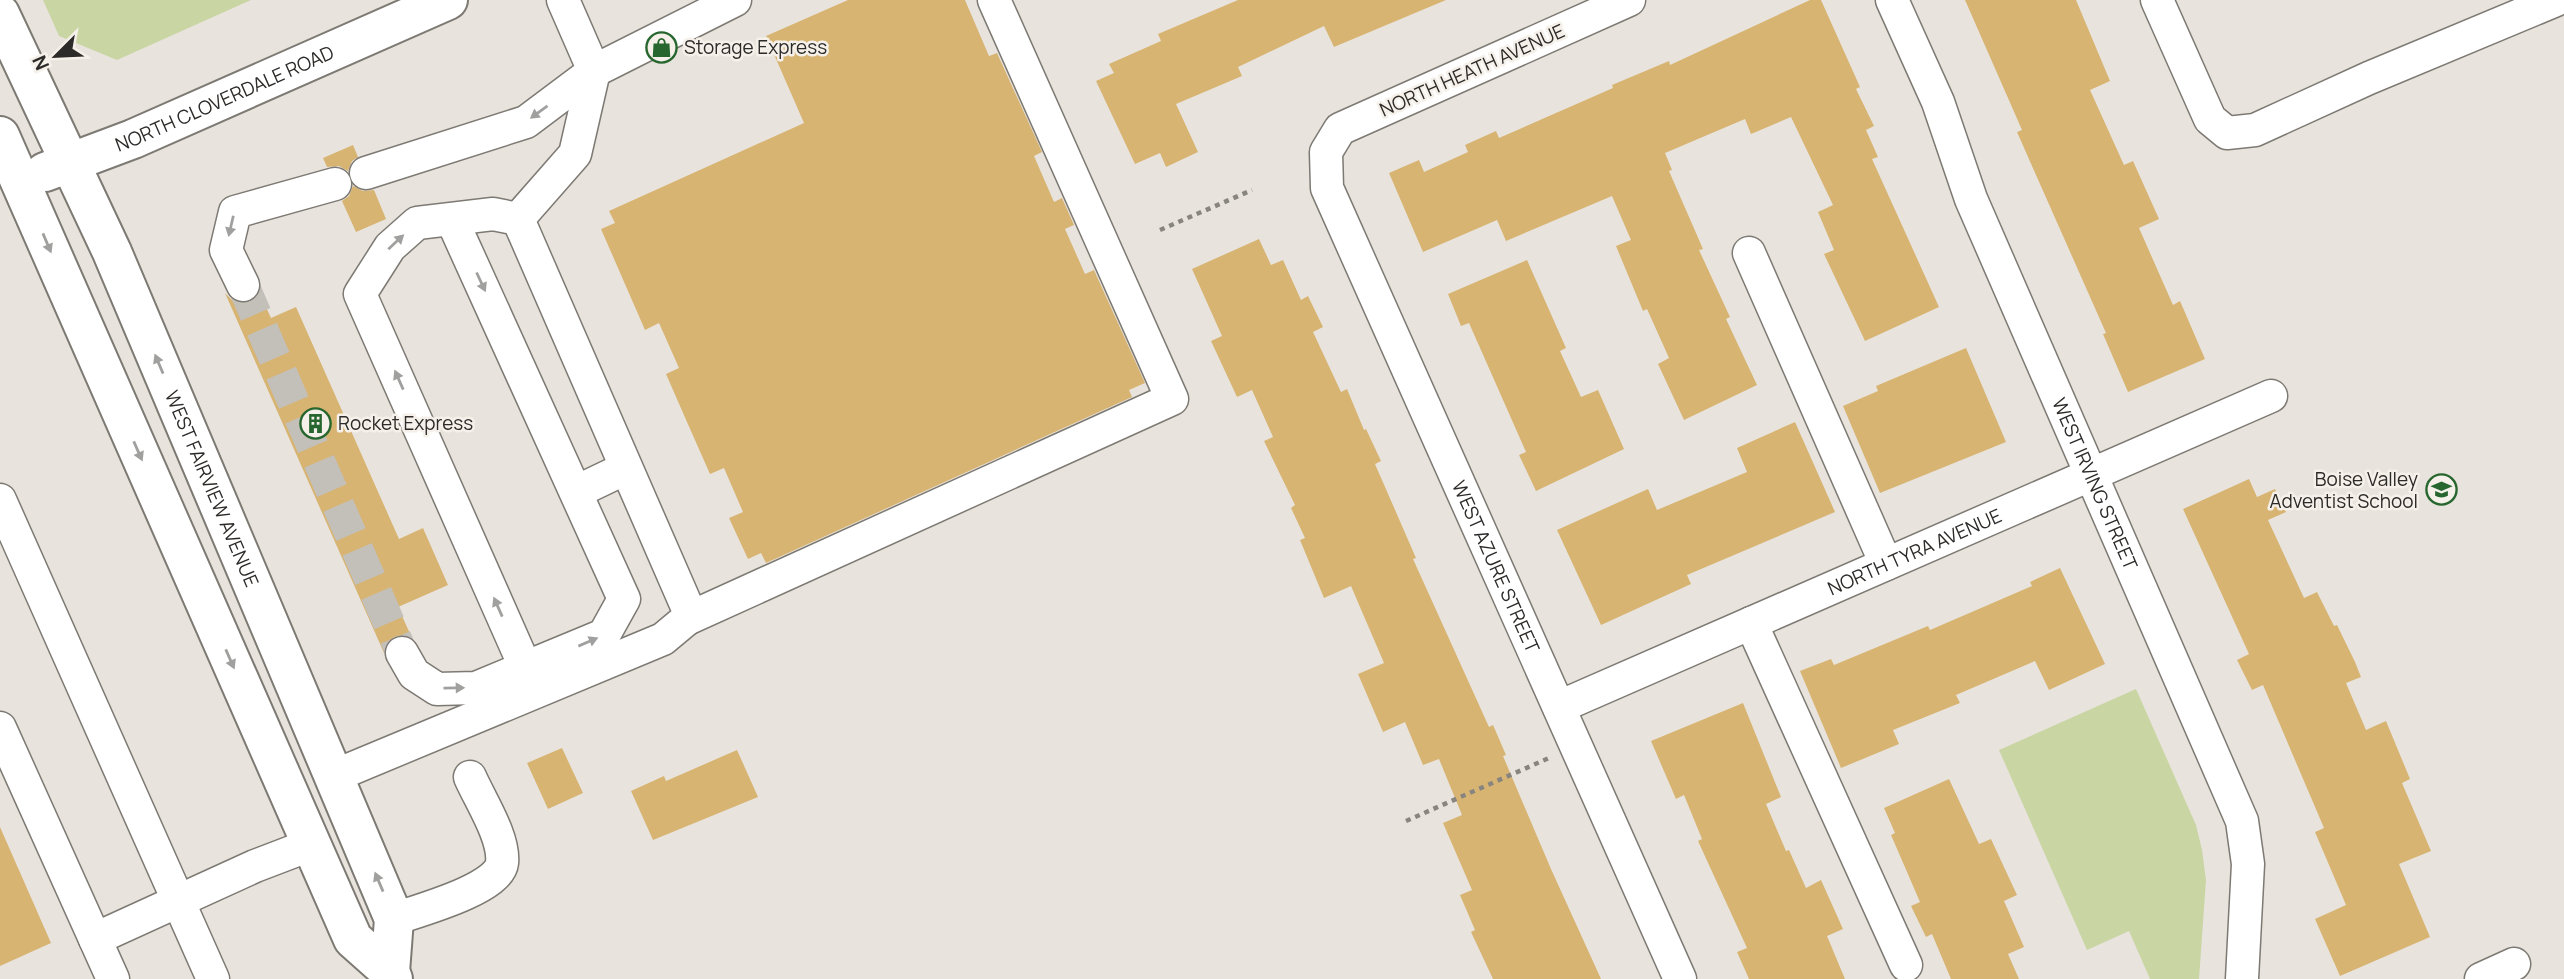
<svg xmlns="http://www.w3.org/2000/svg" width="2564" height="979" font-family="Manrope,sans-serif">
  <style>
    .green { fill: #cad5a4 }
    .building { fill: #d8b472 }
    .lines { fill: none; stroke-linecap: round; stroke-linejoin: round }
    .minor-tunnel { stroke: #c3bfb9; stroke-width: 32; stroke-dasharray: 32 16; stroke-linecap: butt }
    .minor-casing { stroke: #7d7973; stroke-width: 35 }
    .major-casing { stroke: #7d7973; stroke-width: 42 }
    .path { stroke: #888581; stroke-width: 4.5; stroke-dasharray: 5 5; stroke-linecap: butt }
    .minor { stroke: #fff; stroke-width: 32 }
    .major { stroke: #fff; stroke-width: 38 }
    .oneway { fill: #a0a09f }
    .labels { text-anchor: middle; stroke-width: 5; stroke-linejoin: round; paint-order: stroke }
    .poi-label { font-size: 19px; fill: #2d2b29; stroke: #f5f1ea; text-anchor: start }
    .street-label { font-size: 19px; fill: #2d2b29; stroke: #f5f1ea }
  </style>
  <rect width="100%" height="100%" fill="#e8e4dd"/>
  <g class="green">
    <polygon points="43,0 251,0 117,60 59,36"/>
    <polygon points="2136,689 2196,825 2202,850 2206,880 2199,979 2150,979 2129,931 2087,950 1999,750"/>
  </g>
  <g class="building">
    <polygon points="848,0 965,0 989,56 997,53 1042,152 1034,156 1054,202 1062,198 1074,225 1065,229 1085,274 1094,270 1145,383 1129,390 1132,397 766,563 761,553 748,559 729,518 743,512 724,468 710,474 687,422 666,374 679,368 659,323 645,330 601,229 615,223 609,211 804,123 766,36"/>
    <polygon points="1238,0 1446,0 1334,47 1324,26 1238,67 1242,76 1176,104 1198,152 1166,167 1160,153 1135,164 1096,81 1114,73 1109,64 1161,41 1158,34"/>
    <polygon points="1810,0 1821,0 1860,87 1856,89 1874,126 1866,130 1878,157 1872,159 1939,307 1865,341 1824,254 1834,250 1818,212 1833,205 1791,117 1751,134 1745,119 1665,153 1672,170 1669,171 1703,249 1699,250 1730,317 1726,319 1757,385 1684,420 1658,364 1669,358 1647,309 1643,311 1616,246 1631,240 1612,196 1506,241 1497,220 1423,252 1389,173 1419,160 1424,172 1468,152 1465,145 1496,131 1499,138 1613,88 1612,85 1669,61 1670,65"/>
    <polygon points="1965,0 2076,0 2110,81 2090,90 2124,165 2133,161 2159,219 2139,228 2173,305 2180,301 2205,359 2128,392 2103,334 2106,333 2017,132 2022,130"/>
    <polygon points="353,145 358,157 352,161 348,171 339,166 327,167 323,158"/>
    <polygon points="353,186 363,191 374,190 386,219 356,232 342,201 349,196"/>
    <polygon points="1259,239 1271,265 1283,260 1301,300 1308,296 1323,327 1313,332 1341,392 1347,389 1364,430 1366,429 1381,461 1375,464 1416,558 1413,559 1489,727 1493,725 1506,755 1503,756 1551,869 1601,979 1493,979 1471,932 1475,930 1460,895 1472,890 1443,823 1462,815 1439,759 1423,765 1405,722 1383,732 1358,674 1384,663 1351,586 1324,598 1300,540 1305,538 1291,508 1295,505 1264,441 1273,437 1252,390 1237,397 1211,341 1222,336 1192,269"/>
    <polygon points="1527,260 1566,348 1560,351 1581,397 1598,390 1624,449 1536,491 1519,455 1526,452 1469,323 1461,326 1448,294"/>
    <polygon points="259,292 271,318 296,307 399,539 423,528 448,585 398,607 412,638 403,635 394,637 387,643 384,653 225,293 233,301 242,303 252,301"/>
    <polygon points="1966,348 2006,442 1880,493 1843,406 1878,391 1876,386"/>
    <polygon points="1795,422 1835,512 1687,575 1691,584 1601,625 1557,530 1648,489 1657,510 1747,472 1737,448"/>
    <polygon points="2249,479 2257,497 2275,489 2286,512 2268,520 2304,598 2317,592 2334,626 2337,625 2355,662 2361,677 2346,683 2366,730 2386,721 2410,779 2402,783 2431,851 2399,864 2430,937 2340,976 2315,919 2346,905 2315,832 2324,828 2263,685 2252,690 2237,660 2249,654 2183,509"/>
    <polygon points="2060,568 2105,664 2049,690 2035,661 1956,695 1960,703 1893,730 1899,744 1841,768 1800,671 1831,659 1834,665 1928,626 1930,630 2032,586 2030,582"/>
    <polygon points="1743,703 1781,797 1766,804 1786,851 1789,850 1806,888 1821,880 1843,929 1827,936 1845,979 1749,979 1737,952 1747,948 1698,841 1702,839 1684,795 1676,799 1651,741"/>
    <polygon points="562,748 583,793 548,809 527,763"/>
    <polygon points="737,750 758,797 653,840 631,791 664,776 666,781"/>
    <polygon points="1949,779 1979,844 1991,839 2017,895 2004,901 2024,947 2008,954 2019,979 1951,979 1932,934 1926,937 1911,906 1920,902 1891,835 1895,833 1884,808"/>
    <polygon points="0,827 51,943 0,966"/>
  </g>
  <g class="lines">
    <polyline class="minor-tunnel" points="243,285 402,653"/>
    <defs>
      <g id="minor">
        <polyline points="563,0 594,71 735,0"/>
        <path id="s1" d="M1629 0 1340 129 1326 152 1327 188 1680 979"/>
        <path id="s2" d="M1892 0 1938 102 1971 199 2242 821 2248 864 2242 979"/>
        <polyline points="2157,0 2210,119 2227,133 2255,130 2369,78 2556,0"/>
        <polyline points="366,173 526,122 594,71"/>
        <polyline points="518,219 493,214 417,223 390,247 360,294 526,669"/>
        <polyline points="1749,253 1886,564"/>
        <polyline points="243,285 226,250 235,212 335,184"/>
        <polyline points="576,492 626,468"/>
        <polyline points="0,500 213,979"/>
        <polyline points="687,619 1172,399 994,0"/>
        <polyline points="1751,623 1906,965"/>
        <polyline points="402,653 414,674 437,689 476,688 604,635 624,599 452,220"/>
        <path id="s3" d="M1559 707 2271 396"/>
        <polyline points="0,728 113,979"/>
        <polyline points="334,776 663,639 687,619 688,609 518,219 575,154 594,71"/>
        <path d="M394 919C417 911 499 889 502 863 505 838 480 800 470 777"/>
        <polyline points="95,939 255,866 310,845"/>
        <polyline points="2481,979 2514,964"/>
      </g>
      <g id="major">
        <path id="s4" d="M0 14 112 252 394 919 390 972"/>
        <polyline points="0,136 353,939 390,972 393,979"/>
        <path id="s5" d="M45 172 133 139 448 0"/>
      </g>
    </defs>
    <use href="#minor" class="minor-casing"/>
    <use href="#major" class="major-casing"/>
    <g class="path">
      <polyline points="1160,230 1252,190"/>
      <polyline points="1406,821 1549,758"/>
    </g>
    <use href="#minor" class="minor"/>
    <use href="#major" class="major"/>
  </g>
  <defs><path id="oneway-solid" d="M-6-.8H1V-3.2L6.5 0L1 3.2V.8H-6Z" transform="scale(1.75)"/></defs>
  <g class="oneway">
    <use href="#oneway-solid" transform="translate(539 112) rotate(144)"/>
    <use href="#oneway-solid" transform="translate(231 226) rotate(103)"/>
    <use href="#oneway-solid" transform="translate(396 242) rotate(-43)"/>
    <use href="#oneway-solid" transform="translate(47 243) rotate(67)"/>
    <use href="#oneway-solid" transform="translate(481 282) rotate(65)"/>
    <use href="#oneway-solid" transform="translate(159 364) rotate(-113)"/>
    <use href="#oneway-solid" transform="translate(399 380) rotate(-114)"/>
    <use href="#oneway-solid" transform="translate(138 451) rotate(66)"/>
    <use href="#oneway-solid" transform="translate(498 607) rotate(-114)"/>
    <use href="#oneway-solid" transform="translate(588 642) rotate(-23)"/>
    <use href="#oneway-solid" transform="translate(230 659) rotate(66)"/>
    <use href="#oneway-solid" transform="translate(454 688) rotate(-1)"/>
    <use href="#oneway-solid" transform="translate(379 882) rotate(-113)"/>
  </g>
  <defs>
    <symbol id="shop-ring" viewBox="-11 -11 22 22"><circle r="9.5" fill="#f5f1ea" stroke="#27672f" stroke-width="1.5"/><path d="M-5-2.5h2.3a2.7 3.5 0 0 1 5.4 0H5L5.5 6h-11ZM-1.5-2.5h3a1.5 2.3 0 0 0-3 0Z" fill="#27672f"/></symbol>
    <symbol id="building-ring" viewBox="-11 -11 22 22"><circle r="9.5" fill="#f5f1ea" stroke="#27672f" stroke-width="1.5"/><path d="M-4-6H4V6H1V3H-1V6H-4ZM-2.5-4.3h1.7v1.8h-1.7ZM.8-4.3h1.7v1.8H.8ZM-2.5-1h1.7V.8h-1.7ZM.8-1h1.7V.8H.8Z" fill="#27672f"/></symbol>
    <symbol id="school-ring" viewBox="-11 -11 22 22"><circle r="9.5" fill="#f5f1ea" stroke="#27672f" stroke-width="1.5"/><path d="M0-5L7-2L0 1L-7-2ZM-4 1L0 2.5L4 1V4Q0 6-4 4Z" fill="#27672f"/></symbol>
  </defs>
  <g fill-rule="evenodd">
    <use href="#shop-ring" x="644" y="30" width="35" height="35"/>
    <use href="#building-ring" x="298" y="406" width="35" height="35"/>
    <use href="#school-ring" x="2424" y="472" width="35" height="35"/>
  </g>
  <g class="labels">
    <g class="poi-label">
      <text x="684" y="54">Storage Express</text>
      <text x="338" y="430">Rocket Express</text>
      <text x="2418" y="486" text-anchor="end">Boise Valley<tspan x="2418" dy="22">Adventist School</tspan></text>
    </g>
    <g class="street-label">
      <text transform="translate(1472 70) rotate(-24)" y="7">NORTH HEATH AVENUE</text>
      <text dy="7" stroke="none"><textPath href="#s5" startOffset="194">NORTH CLOVERDALE ROAD</textPath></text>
      <text dy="7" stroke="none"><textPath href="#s2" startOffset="525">WEST IRVING STREET</textPath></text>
      <text dy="7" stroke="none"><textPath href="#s4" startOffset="520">WEST FAIRVIEW AVENUE</textPath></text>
      <text dy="7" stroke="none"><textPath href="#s3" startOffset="388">NORTH TYRA AVENUE</textPath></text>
      <text dy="7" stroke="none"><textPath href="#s1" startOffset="794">WEST AZURE STREET</textPath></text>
    </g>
  </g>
  <g transform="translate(56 56) rotate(246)" stroke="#f5f1ea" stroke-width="5" paint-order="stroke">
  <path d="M0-5L12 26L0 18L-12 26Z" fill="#2d2b29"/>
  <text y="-10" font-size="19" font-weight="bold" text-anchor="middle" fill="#2d2b29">N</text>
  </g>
</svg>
